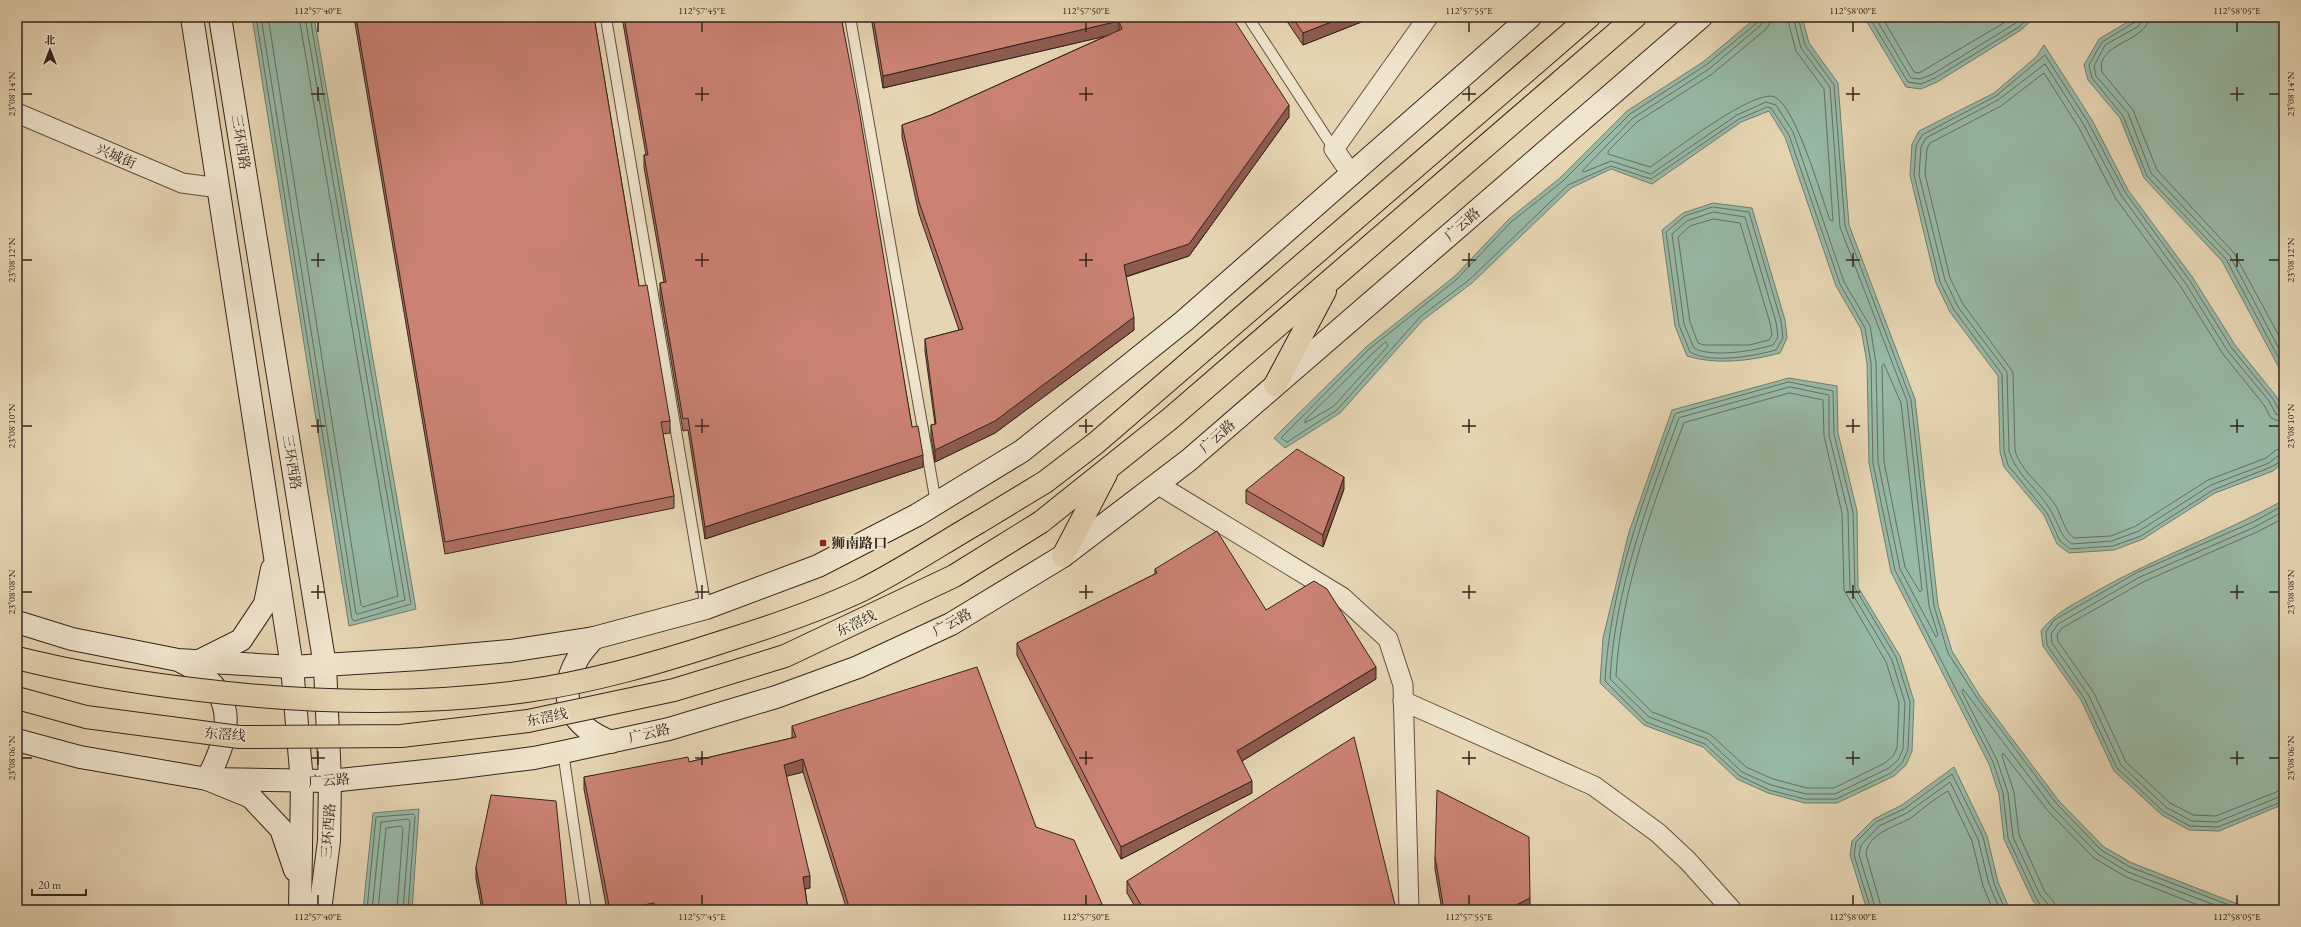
<svg xmlns="http://www.w3.org/2000/svg" width="2301" height="927" font-family="'EB Garamond','Noto Serif SC',serif">
  <style>
    .water { fill: #97b9a6; stroke: #707d6f }
    .lines { fill: none; stroke-linecap: round; stroke-linejoin: round }
    .shore { stroke: #666e62; stroke-width: 1 }
    .service-casing { stroke: #615042; stroke-width: 12 }
    .minor-casing { stroke: #615042; stroke-width: 21 }
    .secondary-casing { stroke: #35241d; stroke-width: 24 }
    .primary-casing { stroke: #35241d; stroke-width: 24 }
    .service { stroke: #efe4cd; stroke-width: 10 }
    .minor { stroke: #efe4cd; stroke-width: 19 }
    .secondary { stroke: #efe4cd; stroke-width: 22 }
    .primary { stroke: #e6d5b2; stroke-width: 22 }
    .primary-bridge-casing { stroke: #35241d; stroke-width: 24; stroke-linecap: butt }
    .primary-bridge { stroke: #e6d5b2; stroke-width: 22 }
    .wall { fill: #af7063; stroke: #35241d }
    .shaded-wall { fill: #8e5b50; stroke: #35241d }
    .building { fill: #cb8273; stroke: #35241d }
    .ticks { fill: none; stroke: #35241d; stroke-width: 1.5 }
    .poi-dot { fill: #8f2418; stroke: #efe4cd; stroke-width: 1.5 }
    .labels { text-anchor: middle; stroke-width: 4; stroke-linejoin: round; paint-order: stroke }
    .street-label { font-size: 14px; fill: #35241d; stroke: #efe4cd }
    .poi-label { font-size: 14px; font-weight: bold; fill: #35241d; stroke: #efe4cd; text-anchor: start }
    .neatline { fill: none; stroke: #35241d; stroke-width: 1.5 }
    .ticks-label { font-size: 10px; text-anchor: middle; fill: #35241d }
  </style>
  <rect width="100%" height="100%" fill="#e6d5b2"/>
  <filter id="stains"><feTurbulence type="fractalNoise" baseFrequency=".005" numOctaves="4"/><feColorMatrix values="0 0 0 0 .2 0 0 0 0 .09 0 0 0 0 .02 0 0 0 .5 -.17"/></filter>
  <radialGradient id="worn" r=".72"><stop offset=".6" stop-color="#630" stop-opacity="0"/><stop offset="1" stop-color="#630" stop-opacity=".3"/></radialGradient>
  <g class="water">
    <polygon points="252,17 314,17 416,609 349,626"/>
    <polygon points="1757,17 1802,17 1809,43 1838,83 1849,225 1915,399 1938,605 1952,651 1980,696 2059,801 2104,847 2132,863 2253,910 2042,910 2033,901 2004,839 1999,794 1989,764 1891,572 1869,463 1867,363 1861,329 1836,286 1785,137 1769,111 1741,122 1652,184 1611,169 1571,188 1472,283 1423,320 1340,413 1285,448 1274,438 1366,347 1455,276 1509,219 1560,178 1627,111 1703,62"/>
    <polygon points="1864,17 2035,17 2021,30 1937,82 1921,89 1906,87"/>
    <polygon points="2136,17 2284,17 2284,377 2222,261 2144,178 2120,118 2088,80 2084,65 2099,39"/>
    <polygon points="2044,45 2092,120 2128,190 2193,278 2235,345 2276,396 2284,411 2284,462 2273,471 2215,493 2143,539 2114,550 2069,553 2057,544 2044,515 2004,467 2000,452 1998,376 1950,312 1936,283 1910,175 1912,144 1919,131 1994,93 2036,57"/>
    <path d="M1713 203 1752 208 1785 320 1787 338 1780 353C1750 361 1717 365 1687 356L1675 326 1662 230 1683 213Z"/>
    <polygon points="1789,378 1837,386 1838,433 1857,511 1858,587 1900,656 1914,701 1912,751 1906,765 1894,776 1837,803 1805,803 1768,793 1737,779 1703,747 1644,725 1600,683 1603,638 1629,532 1672,410"/>
    <path d="M2284 500V804L2219 831 2189 830 2162 815 2114 771 2081 700 2043 646 2041 631C2055 612 2075 604 2095 592 2156 557 2223 534 2284 500Z"/>
    <polygon points="1954,767 1987,836 1998,882 2010,910 1867,910 1850,855 1852,841 1874,819 1902,805"/>
    <polygon points="419,809 412,910 363,910 373,813"/>
  </g>
  <g class="lines">
    <g class="shore">
      <polyline points="256,17 352,619 354,621 411,604 310,17"/>
      <polyline points="261,17 356,613 358,614 405,600 305,17"/>
      <polyline points="268,17 361,605 363,607 398,596 299,17"/>
      <polyline points="1760,17 1758,22 1706,65 1630,114 1563,181 1511,222 1457,279 1368,350 1281,438 1287,442 1337,410 1420,317 1469,280 1568,185 1611,166 1651,179 1739,119 1767,107 1771,108 1789,135 1840,284 1865,328 1871,363 1873,463 1895,570 1993,762 2003,793 2008,838 2036,898 2044,910"/>
      <polyline points="1765,17 1761,25 1709,69 1633,118 1582,171 1584,172 1611,161 1651,174 1737,115 1766,102 1776,105 1793,132 1844,282 1870,326 1876,363 1878,462 1900,569 1936,637 1938,635 1929,606 1907,401 1840,227 1830,87 1801,48 1793,17"/>
      <path d="M1771 17 1769 25 1765 30 1712 74 1637 122 1608 151V154L1650 167C1670 154 1754 88 1775 97 1796 107 1821 196 1830 220L1833 221 1824 89 1796 51 1787 17"/>
      <polyline points="1798,17 1805,45 1834,85 1845,226 1911,400 1934,606 1948,653 1977,698 2056,803 2101,850 2130,867 2242,910"/>
      <polyline points="1869,17 1908,82 1921,84 1935,78 2019,27 2029,17"/>
      <polyline points="1875,17 1911,78 1920,79 1933,74 2016,23 2022,17"/>
      <polyline points="1882,17 1914,72 1919,73 2014,17"/>
      <polyline points="2137,17 2135,22 2102,42 2089,65 2092,78 2123,116 2147,176 2226,259 2284,368"/>
      <polyline points="2142,17 2139,26 2105,45 2094,66 2096,76 2128,113 2151,173 2230,256 2284,358"/>
      <path d="M2149 17C2148 42 2094 43 2102 72L2133 110 2157 170 2234 253 2284 345"/>
      <path d="M1713 207 1749 212 1781 321 1783 338 1776 350C1755 356 1710 364 1690 352L1679 325 1666 232 1685 216Z"/>
      <path d="M1714 212 1745 217 1776 322 1778 337 1773 345C1754 351 1711 358 1694 348L1684 324 1672 234 1687 221Z"/>
      <polygon points="1714,219 1740,223 1770,323 1772,335 1769,340 1749,345 1704,345 1698,343 1690,322 1678,237 1690,226"/>
      <polygon points="1386,342 1388,346 1334,406 1305,423 1305,420 1372,354"/>
      <polygon points="1884,364 1901,403 1922,590 1920,592 1905,567 1884,462 1882,366"/>
      <path d="M1789 382 1833 391 1834 434 1853 512 1855 588 1896 657 1910 702 1908 750 1902 763 1891 773 1836 799H1805L1769 790 1740 776 1705 744 1646 722 1605 681C1610 588 1643 500 1675 414Z"/>
      <path d="M1790 387 1829 395V435L1848 512 1850 590 1892 660 1905 703 1903 749 1898 760 1889 768 1835 794H1806L1771 785 1742 772 1707 739 1649 717 1610 679C1615 589 1648 502 1679 418Z"/>
      <path d="M1790 393 1823 400 1824 436 1842 513 1844 590 1886 662 1899 703 1897 748 1893 756 1885 763 1834 788H1807L1773 779 1746 767 1710 734 1652 712 1616 676C1621 589 1653 504 1684 423Z"/>
      <polyline points="2284,412 2279,410 2273,399 2231,347 2190,281 2125,192 2088,122 2045,55 1996,96 1922,135 1916,146 1914,175 1940,282 1954,310 2002,374 2004,451 2008,465 2047,513 2060,541 2070,549 2113,546 2141,536 2213,490 2271,467 2284,460"/>
      <path d="M2284 417 2276 414 2269 401 2227 350 2186 284 2121 195 2084 125 2045 64 1998 100 1926 138 1921 147 1919 175 1945 280 1958 307 2007 372 2009 451C2016 475 2039 490 2051 511 2058 522 2060 537 2072 544L2112 541 2139 531 2211 485 2269 463 2278 456 2284 455"/>
      <path d="M2284 423 2271 418 2264 405 2223 354 2181 287 2116 199 2079 128 2044 73 2001 106 1930 143 1927 149 1925 174 1950 278 1963 304 2013 372 2015 450C2021 473 2045 487 2057 508 2062 518 2065 532 2074 538L2111 536 2136 526 2208 480 2266 458 2276 450 2284 448"/>
      <polyline points="2284,505 2253,522 2138,572 2054,620 2046,632 2047,645 2084,698 2117,768 2164,812 2190,826 2218,827 2284,801"/>
      <polyline points="2284,511 2255,527 2140,577 2058,624 2051,634 2052,643 2089,696 2121,765 2167,808 2192,821 2217,822 2284,795"/>
      <polyline points="2284,518 2257,532 2143,582 2062,628 2057,635 2058,641 2094,693 2126,762 2170,803 2193,815 2216,816 2284,789"/>
      <polyline points="367,910 376,817 413,814 415,816 408,910"/>
      <polyline points="372,910 381,822 408,819 410,821 403,910"/>
      <polyline points="378,910 386,828 401,826 403,828 397,910"/>
      <polyline points="1871,910 1854,855 1856,842 1876,822 1904,809 1952,774 1983,837 1994,883 2005,910"/>
      <polyline points="1876,910 1859,855 1861,845 1879,826 1907,813 1950,782 1978,839 1989,884 2000,910"/>
      <path d="M1882 910 1866 854C1868 832 1897 827 1912 817 1924 808 1935 798 1948 791L1972 841 1983 886 1993 910"/>
      <polyline points="2049,910 2048,904 2040,895 2013,837 2008,793 1997,760 1962,692 1963,689 2052,807 2098,854 2128,872 2228,910"/>
      <polyline points="2055,910 2054,902 2045,892 2019,835 2014,792 2002,756 2003,753 2048,811 2094,858 2126,877 2211,910"/>
    </g>
    <defs>
      <g id="service">
        <polyline points="850,17 936,503"/>
        <polyline points="1248,17 1334,149"/>
        <polyline points="606,18 706,608"/>
        <polyline points="563,752 586,910"/>
      </g>
      <g id="minor">
        <polyline points="17,113 182,183 219,188"/>
        <polyline points="1352,175 1334,149 1428,17"/>
        <polyline points="1157,484 1342,597 1388,639 1403,685 1409,910"/>
        <polyline points="1403,701 1594,786 1658,833 1688,861 1732,910"/>
      </g>
      <g id="secondary">
        <polyline points="192,17 292,667 302,782 300,910"/>
        <polyline points="220,17 325,666 330,781 329,841 320,910"/>
        <polyline points="17,622 72,639 178,660 292,667 420,659 510,651 594,638 706,608 818,566 917,515 1022,451 1184,321 1530,17"/>
        <path d="M594 638C588 645 581 652 577 660 555 699 573 727 611 742"/>
        <polyline points="199,661 241,640 265,604 272,569"/>
        <path d="M182 662C238 690 233 731 207 779L251 797 281 829 295 870"/>
        <polyline points="17,740 80,757 207,779 330,781 454,768 534,758 563,752 669,729 776,697 858,667 951,624 1063,556 1189,460 1701,17"/>
      </g>
      <g id="primary">
        <polyline points="1275,385 1325,291"/>
        <polyline points="979,522 1045,482 1096,443 1589,17"/>
        <polyline points="1041,522 1171,418 1635,17"/>
        <polyline points="1063,556 1106,474"/>
      </g>
    </defs>
    <use href="#service" class="service-casing"/>
    <use href="#minor" class="minor-casing"/>
    <use href="#secondary" class="secondary-casing"/>
    <use href="#primary" class="primary-casing"/>
    <use href="#service" class="service"/>
    <use href="#minor" class="minor"/>
    <use href="#secondary" class="secondary"/>
    <use href="#primary" class="primary"/>
    <defs>
      <g id="primary-bridge">
        <path d="M17 658C77 673 138 683 200 690 308 703 417 706 526 691 593 682 661 662 725 641 770 627 820 610 862 590 902 570 941 544 979 522"/>
        <polyline points="17,698 86,717 239,737 401,736 528,721 674,690 785,656 954,576 1041,522"/>
      </g>
    </defs>
    <use href="#primary-bridge" class="primary-bridge-casing"/>
    <use href="#primary-bridge" class="primary-bridge"/>
  </g>
  <g class="wall">
    <polygon points="354,17 594,17 639,286 670,421 670,433 663,434 674,496 674,508 445,554"/>
    <polygon points="622,17 841,17 912,427 923,467 705,539 688,430 683,431 660,295 660,283 664,282 644,167 644,155 646,155"/>
    <polygon points="871,17 1232,17 1289,117 1189,256 1126,277 1134,330 995,433 935,462 931,437 931,425 935,424 925,351 925,339 959,330 919,214 902,137 902,125 931,115 1106,36 883,88"/>
    <polygon points="1284,17 1374,17 1303,45"/>
    <polygon points="1344,489 1323,547 1246,503 1246,490"/>
    <polygon points="1155,569 1266,610 1376,679 1242,761 1252,793 1121,859 1017,655 1017,643 1155,574"/>
    <polygon points="792,726 1036,827 1102,910 847,910 803,772 786,776 810,888 805,889 808,910 607,910 584,789 584,777 689,762 792,738"/>
    <polygon points="1435,857 1530,910 1442,910 1435,869"/>
    <polygon points="476,867 567,910 482,910 476,879"/>
    <polygon points="1127,881 1395,910 1137,910 1127,893"/>
  </g>
  <g class="shaded-wall">
    <polygon points="1344,17 1374,17 1303,45 1303,33"/>
    <polygon points="1119,21 1119,33 883,88 883,76"/>
    <polygon points="1289,105 1289,117 1189,256 1124,277 1124,265"/>
    <polygon points="1134,317 1134,330 995,433 935,462 935,450"/>
    <polygon points="923,455 923,467 705,539 705,527"/>
    <polygon points="1344,477 1344,489 1323,547 1323,535"/>
    <polygon points="1376,667 1376,679 1237,764 1237,751"/>
    <polygon points="803,759 803,772 784,777 784,765"/>
    <polygon points="1252,781 1252,793 1121,859 1121,847"/>
    <polygon points="810,876 810,888 803,889 803,877"/>
    <polygon points="1530,898 1530,910 1506,910"/>
    <polygon points="1102,904 1102,910 1085,910"/>
    <polygon points="1395,905 1395,910 1387,910"/>
  </g>
  <g class="building">
    <polygon points="356,17 594,17 639,286 647,285 670,421 661,422 674,496 445,542"/>
    <polygon points="624,17 841,17 858,104 912,427 918,426 923,455 705,527 688,418 683,419 660,283 666,282 644,155 648,155"/>
    <polygon points="873,17 1232,17 1289,105 1189,244 1124,265 1134,317 995,421 935,450 931,425 936,424 925,339 963,329 919,202 902,125 931,115 1122,29 1119,21 883,76"/>
    <polygon points="1292,17 1344,17 1303,33"/>
    <polygon points="1297,449 1344,477 1323,535 1246,490"/>
    <polygon points="1217,531 1266,610 1314,581 1327,589 1376,667 1237,751 1252,781 1121,847 1017,643 1157,573 1155,569"/>
    <polygon points="977,667 1036,827 1074,840 1102,904 1085,910 850,910 803,759 784,765 810,876 803,877 808,910 655,910 654,903 617,910 610,910 584,777 688,757 689,762 796,737 792,726"/>
    <polygon points="1354,737 1395,905 1387,910 1144,910 1127,881"/>
    <polygon points="1437,790 1529,837 1530,898 1506,910 1444,910 1435,857"/>
    <polygon points="491,795 556,801 567,910 484,910 476,867"/>
  </g>
  <path class="ticks" d="M318 22V32M702 22V32M1086 22V32M1469 22V32M1853 22V32M2237 22V32M318 87V101M702 87V101M1086 87V101M1469 87V101M1853 87V101M2237 87V101M22 94H32M311 94H325M695 94H709M1079 94H1093M1462 94H1476M1846 94H1860M2230 94H2244M2269 94H2279M318 253V267M702 253V267M1086 253V267M1469 253V267M1853 253V267M2237 253V267M22 260H32M311 260H325M695 260H709M1079 260H1093M1462 260H1476M1846 260H1860M2230 260H2244M2269 260H2279M318 419V433M702 419V433M1086 419V433M1469 419V433M1853 419V433M2237 419V433M22 426H32M311 426H325M695 426H709M1079 426H1093M1462 426H1476M1846 426H1860M2230 426H2244M2269 426H2279M318 585V599M702 585V599M1086 585V599M1469 585V599M1853 585V599M2237 585V599M22 592H32M311 592H325M695 592H709M1079 592H1093M1462 592H1476M1846 592H1860M2230 592H2244M2269 592H2279M318 751V765M702 751V765M1086 751V765M1469 751V765M1853 751V765M2237 751V765M22 758H32M311 758H325M695 758H709M1079 758H1093M1462 758H1476M1846 758H1860M2230 758H2244M2269 758H2279M318 895V905M702 895V905M1086 895V905M1469 895V905M1853 895V905M2237 895V905"/>
  <rect class="poi-dot" x="819" y="539" width="8" height="8" rx="2"/>
  <g class="labels">
    <g class="street-label">
      <text transform="translate(241 142) rotate(81)" y="5">三环西路</text>
      <text transform="translate(116 156) rotate(23)" y="5">兴城街</text>
      <text transform="translate(1462 224) rotate(-41)" y="5">广云路</text>
      <text transform="translate(1217 436) rotate(-41)" y="5">广云路</text>
      <text transform="translate(292 462) rotate(81)" y="5">三环西路</text>
      <text transform="translate(952 622) rotate(-28)" y="5">广云路</text>
      <text transform="translate(856 623) rotate(-25)" y="5">东滘线</text>
      <text transform="translate(547 717) rotate(-11)" y="5">东滘线</text>
      <text transform="translate(649 733) rotate(-13)" y="5">广云路</text>
      <text transform="translate(225 734) rotate(5)" y="5">东滘线</text>
      <text transform="translate(329 780) rotate(-4)" y="5">广云路</text>
      <text transform="translate(328 831) rotate(-86)" y="5">三环西路</text>
    </g>
    <g class="poi-label">
      <text x="831" y="548">狮南路口</text>
    </g>
  </g>
  <rect width="2301" height="927" fill="none" stroke="#e6d5b2" stroke-width="44"/>
  <g transform="translate(50 50)" stroke="#efe4cd" stroke-width="3" paint-order="stroke">
  <path d="M0-3L7 15L0 10L-7 15Z" fill="#35241d"/>
  <text y="-6" font-size="11" font-weight="bold" text-anchor="middle" fill="#35241d">北</text>
  </g>
  <path d="M32 889v6h54v-6" fill="none" stroke="#35241d" stroke-width="2"/>
  <text x="38" y="889" font-size="12" fill="#35241d" stroke="#efe4cd" stroke-width="3" paint-order="stroke">20 m</text>
  <rect x="22" y="22" width="2257" height="883" class="neatline"/>
  <g class="ticks-label">
    <text x="318" y="14">112°57'40"E</text>
    <text x="702" y="14">112°57'45"E</text>
    <text x="1086" y="14">112°57'50"E</text>
    <text x="1469" y="14">112°57'55"E</text>
    <text x="1853" y="14">112°58'00"E</text>
    <text x="2237" y="14">112°58'05"E</text>
    <text transform="translate(11 94) rotate(-90)" y="4">23°08'14"N</text>
    <text transform="translate(2290 94) rotate(-90)" y="4">23°08'14"N</text>
    <text transform="translate(11 260) rotate(-90)" y="4">23°08'12"N</text>
    <text transform="translate(2290 260) rotate(-90)" y="4">23°08'12"N</text>
    <text transform="translate(11 426) rotate(-90)" y="4">23°08'10"N</text>
    <text transform="translate(2290 426) rotate(-90)" y="4">23°08'10"N</text>
    <text transform="translate(11 592) rotate(-90)" y="4">23°08'08"N</text>
    <text transform="translate(2290 592) rotate(-90)" y="4">23°08'08"N</text>
    <text transform="translate(11 758) rotate(-90)" y="4">23°08'06"N</text>
    <text transform="translate(2290 758) rotate(-90)" y="4">23°08'06"N</text>
    <text x="318" y="920">112°57'40"E</text>
    <text x="702" y="920">112°57'45"E</text>
    <text x="1086" y="920">112°57'50"E</text>
    <text x="1469" y="920">112°57'55"E</text>
    <text x="1853" y="920">112°58'00"E</text>
    <text x="2237" y="920">112°58'05"E</text>
  </g>
  <rect width="100%" height="100%" filter="url(#stains)"/>
  <rect width="100%" height="100%" fill="url(#worn)"/>
</svg>
